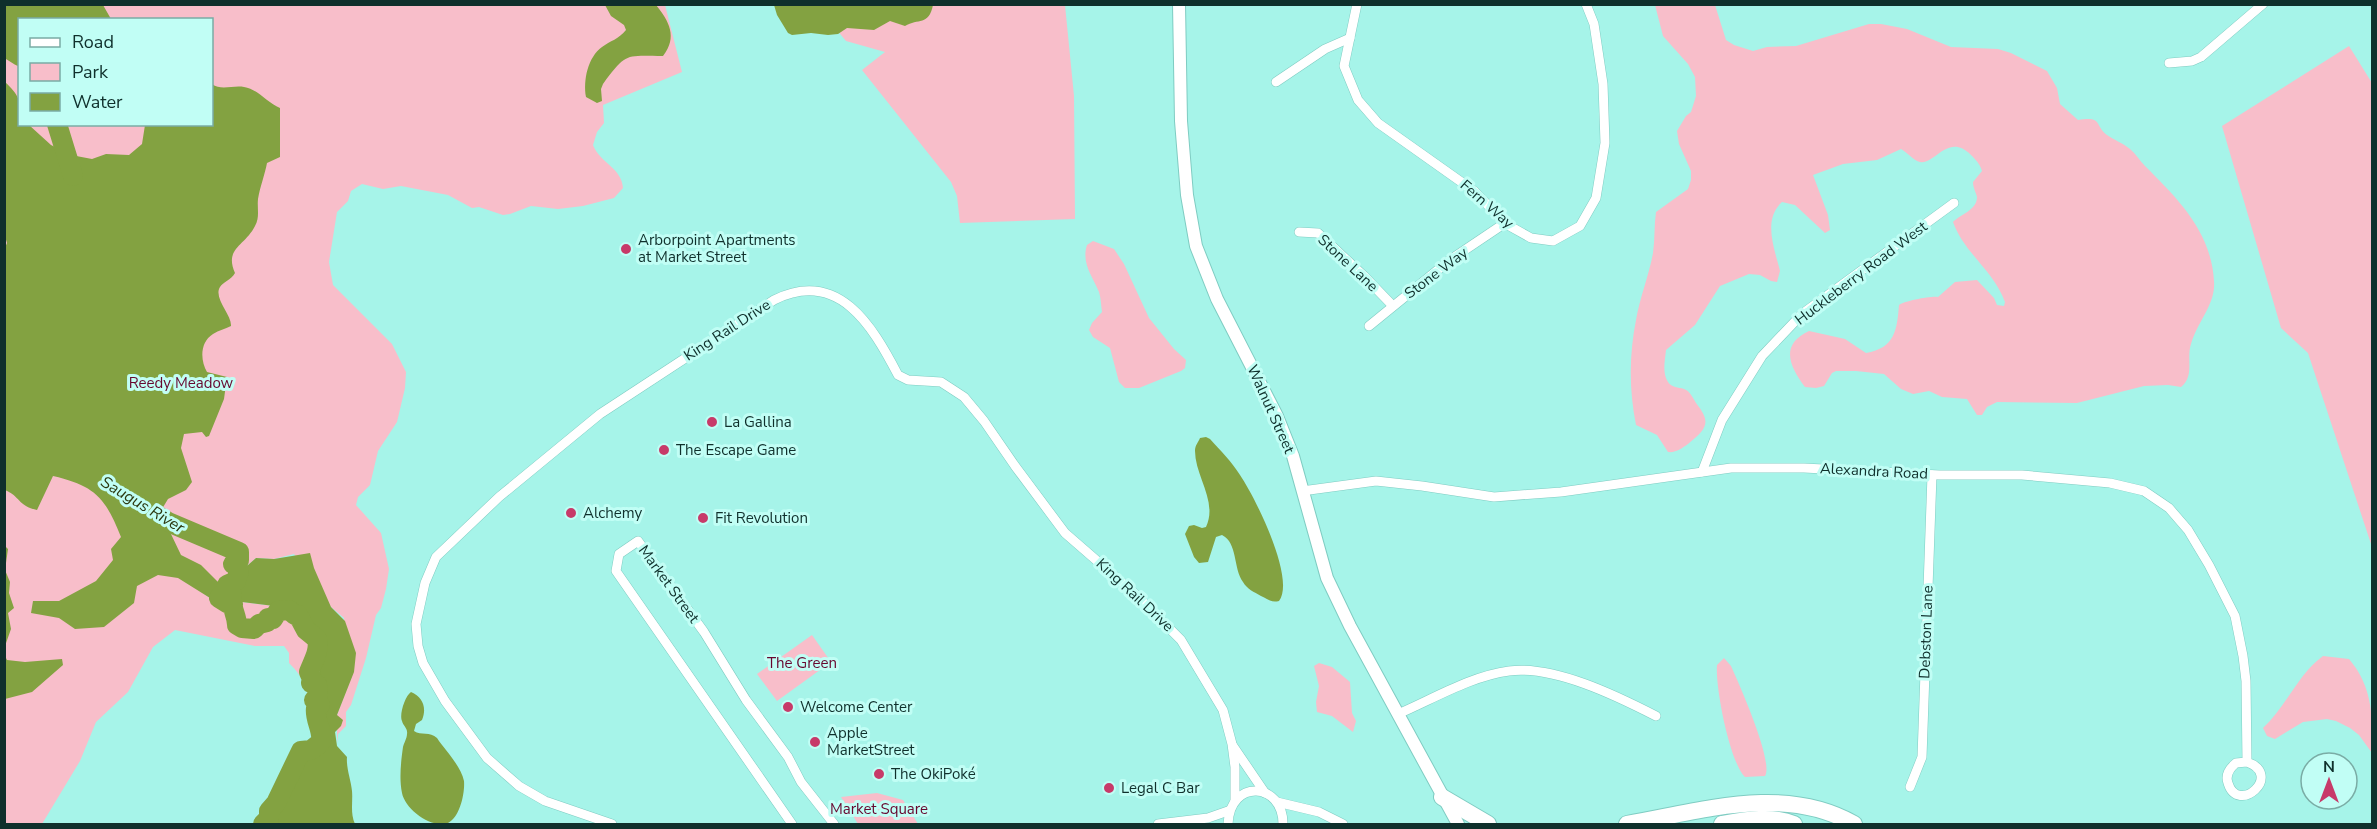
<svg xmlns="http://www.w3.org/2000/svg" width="2377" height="829" font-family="'Nunito Sans',sans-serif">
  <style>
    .green { fill: #f8beca; fill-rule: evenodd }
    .water { fill: #83a241 }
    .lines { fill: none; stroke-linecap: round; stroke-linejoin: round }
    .river { stroke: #83a241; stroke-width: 20 }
    .street-casing { stroke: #7fccc2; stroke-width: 10 }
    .secondary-casing { stroke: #7fccc2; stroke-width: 14 }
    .highway-casing { stroke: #7fccc2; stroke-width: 18 }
    .street { stroke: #fff; stroke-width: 9 }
    .secondary { stroke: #fff; stroke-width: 12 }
    .highway { stroke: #fff; stroke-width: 16 }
    .poi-dot { fill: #c73a69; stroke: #c1fef5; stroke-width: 2 }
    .labels { text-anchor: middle; stroke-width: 6; stroke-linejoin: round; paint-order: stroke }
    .street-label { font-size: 15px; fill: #0f302c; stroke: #c1fef5 }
    .poi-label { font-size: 15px; fill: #0f302c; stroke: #c1fef5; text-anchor: start }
    .park-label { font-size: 15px; fill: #67062e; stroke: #c1fef5 }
    .water-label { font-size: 16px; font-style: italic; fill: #2c3810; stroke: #c1fef5 }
  </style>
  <rect width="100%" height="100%" fill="#a6f4e9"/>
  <g class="green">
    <path d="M5 5H665L682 72 603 105 604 123 597 132 593 145C600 163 622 168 623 188L614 198 583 206 558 209 531 206 510 214 503 215 479 207 472 208 448 195 401 186 383 189 362 184 351 191 348 201 337 212 329 262 333 285 392 344 406 372 405 388 397 422 378 451 370 485 358 497 356 505 381 533 389 569 386 589 381 608 376 615 366 658 351 705 346 712V726L338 734 337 743V715L349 683 344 618 331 607 294 554 274 559 256 558 223 587 191 585 210 598 274 606 289 610 316 643 322 690 318 722 328 728 323 744 321 746 323 739 319 727 311 725C313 701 307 680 289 663V653L284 646H255L175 630 153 647 128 692 96 722 80 761 42 824H5ZM20 20H212V124H20Z"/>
    <polygon points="816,5 1065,5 1074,96 1075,219 960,223 957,196 951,182 862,70 885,52 846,41"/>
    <path d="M1655 5H1715L1726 40 1734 45 1753 51 1767 47 1796 46 1869 24H1881L1907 29 1951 47 1998 49 2011 53 2047 71 2057 88 2060 104 2078 120C2103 116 2094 125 2107 135 2114 140 2123 143 2130 149 2136 154 2140 161 2145 166 2178 199 2211 231 2214 281 2216 304 2197 322 2191 344 2186 359 2195 376 2181 387L2168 385 2144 386 2077 403 1997 402 1987 407 1982 415H1977L1967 399 1942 397 1929 391 1913 394 1901 389 1884 374 1856 371H1836L1832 373 1824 386 1816 388 1805 387C1790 367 1779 345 1809 331L1845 339 1866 353C1895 348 1897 330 1899 305 1905 301 1930 296 1938 297L1955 282 1977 280 1994 298 1997 305 2004 306 2005 302C1994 271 1964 253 1953 222 1961 214 1977 210 1977 197 1976 192 1973 188 1973 182L1982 171C1980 164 1976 160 1971 155 1948 132 1935 165 1920 162 1914 161 1907 152 1901 149L1877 160 1843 164 1813 175 1828 215 1830 230 1825 233 1795 205 1782 202C1762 220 1775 250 1780 271L1777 282 1771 281 1760 275 1749 274 1720 286 1695 325 1666 350C1665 360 1662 373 1668 382 1672 388 1678 387 1684 389 1690 391 1693 398 1696 403 1711 422 1708 428 1688 444 1682 448 1676 453 1668 452L1657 435 1636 425C1629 390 1629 355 1636 320 1640 297 1649 275 1653 253 1655 239 1654 225 1656 212L1688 189 1691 180V171L1679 144 1677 131 1686 116 1691 112 1696 96 1695 77 1688 64 1663 36Z"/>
    <polygon points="2349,46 2372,83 2372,547 2308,353 2281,328 2222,126"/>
    <path d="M1093 241 1114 249 1124 264 1149 318 1174 349 1186 360 1185 368 1181 371 1139 388H1125L1119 382 1110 348 1093 337 1089 330 1092 323 1102 312C1101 306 1101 298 1099 292 1093 277 1081 263 1087 245Z"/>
    <polygon points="812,635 831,662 777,701 757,674"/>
    <path d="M2323 656 2349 659C2373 687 2373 718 2372 753L2359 735 2350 728 2336 721 2327 719 2303 722 2275 739 2267 736 2263 728C2286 707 2298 674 2323 656Z"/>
    <path d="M1724 658 1731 666C1739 684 1774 762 1765 776L1745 777C1730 763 1715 687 1717 665Z"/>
    <polygon points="1319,663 1332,667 1350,682 1352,713 1356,721 1353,732 1332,716 1317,712 1316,702 1319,686 1314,666"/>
    <polygon points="877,793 903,800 918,824 858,824 841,797"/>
  </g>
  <g class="water">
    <path d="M5 4 103 5 111 19 20 20C20 33 24 56 5 55Z"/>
    <path d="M605 5H656C669 21 678 37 663 56 625 56 627 52 603 84L601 89 602 101 597 103 586 97C583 80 588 57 602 47 610 41 619 39 626 30L624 25 611 16Z"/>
    <path d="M933 5C929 26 918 18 905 26L890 21 874 30 847 28 838 34 828 35 811 33 792 35 788 33 777 15 774 5Z"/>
    <path d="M5 82C22 98 20 102 20 124L29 125 51 145 71 155 92 159 106 154 129 155 142 144 145 125 212 124V84C221 91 233 85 244 87 258 89 267 103 280 108V157L267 163C265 174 260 187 258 199 257 209 260 217 255 226 245 246 224 248 235 273 231 280 223 282 220 287 213 298 232 315 231 326 225 329 219 330 213 334 200 342 200 360 207 372L227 377 224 399 209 436 206 437 202 432 184 434 181 448 192 482 186 490 168 499 156 519 170 532 181 555 201 565 223 587 256 558 274 559 310 553 314 568 331 607 345 621 356 653 354 672 337 715 343 720 341 726 335 732 337 746 347 757C346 768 351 780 352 791 353 802 350 813 355 824H261C265 816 271 813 277 807 290 793 300 764 308 746L323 744 328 728 318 722 316 717 321 708 322 690 316 643 289 610 274 606 210 598 178 578 158 575 137 586 134 603 104 627 75 629 59 618 31 613 33 601H59L96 581 113 560 111 549 121 537C105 497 95 486 53 476L37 510C18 506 20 496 5 490L4 250 7 243 4 233Z"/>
    <path d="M1206 437 1210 439C1220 450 1232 462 1240 475 1255 497 1296 579 1279 601 1271 603 1268 599 1261 596 1254 592 1247 589 1243 582 1233 568 1238 543 1222 535L1216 537 1208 562 1199 563 1194 557 1185 534 1189 526 1194 525 1202 528 1206 527C1218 502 1195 476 1195 451 1195 445 1198 443 1200 438Z"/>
    <polygon points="5,546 8,549 5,570 10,582 9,593 14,608 8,613 11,629 5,646"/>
    <polygon points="5,656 7,660 25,662 62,659 63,665 32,692 5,699"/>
    <path d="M411 692C423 697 427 708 422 720L416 724 414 731C421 736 430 731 437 738 445 750 461 766 464 781 465 793 460 817 448 823 431 829 405 809 402 793 399 779 401 761 403 747 404 743 407 738 407 734 408 728 403 726 402 721 399 715 405 696 411 692Z"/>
  </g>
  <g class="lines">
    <g class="river">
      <polyline points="4,46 20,56"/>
      <polyline points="57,124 73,176"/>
      <path d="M135 501 168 522 239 552V560L233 564H237L239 571 236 581 227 585 232 595 225 598 221 595 219 598 227 603 233 604C232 610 237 616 237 625L242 628 254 629 259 624 267 622 268 618 273 619 278 611 289 610 295 615H298L306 630 317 639C320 651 313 661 309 672L312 679 311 683 317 685 318 696 314 700 320 705 316 708C314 719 323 730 321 742L311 750 301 751 276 803 269 811V818L263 824"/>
    </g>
    <defs>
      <g id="street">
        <polyline points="1357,4 1344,66 1358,100 1378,123 1474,191 1506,224 1531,238 1553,241 1580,226 1596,198 1605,143 1603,84 1594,24 1586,4"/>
        <polyline points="2169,63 2192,61 2201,57 2263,4"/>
        <polyline points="1276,82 1325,49 1350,38"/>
        <polyline points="1299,232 1318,233 1364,276 1393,306"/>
        <polyline points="1369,326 1450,260 1505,223"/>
        <polyline points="1702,472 1722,420 1762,356 1802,314 1954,203"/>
        <path d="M1302 491 1376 481 1422 486 1494 497 1561 492 1731 468H1804L1939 475H2022L2110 483 2144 491 2169 508 2188 530 2209 565 2235 616 2243 656 2246 681 2247 762C2284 775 2238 816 2228 783 2225 775 2230 768 2236 763L2247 762"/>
        <path d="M1398 714C1433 699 1471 676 1509 671 1554 665 1617 696 1656 716"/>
        <polyline points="1233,746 1265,793"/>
        <polyline points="1910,787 1922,757 1932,475"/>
        <polyline points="1277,802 1319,812 1343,824"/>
        <path d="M612 824 545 801 519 786 487 758 445 701 423 663 418 646 416 624 425 583 436 557 499 497 600 414 774 300C838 268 872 325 898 375L908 380 941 382 964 397 984 421 1015 466 1065 533 1134 593 1181 640 1223 710 1232 744 1235 767V800"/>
        <polyline points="792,824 616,571 619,554 638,541 704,632 746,700 788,757 801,782 834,824"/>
        <polyline points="1158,824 1208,818 1228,811"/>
        <path d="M1228 824C1230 778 1283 782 1283 824"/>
      </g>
      <polyline id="secondary" points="1179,4 1181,121 1187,195 1196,246 1217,299 1277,416 1293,456 1327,578 1350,626 1458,824"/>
      <g id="highway">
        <polyline points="1442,797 1488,824"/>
        <path d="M1627 824C1702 811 1784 784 1854 824"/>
        <path d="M1722 824C1745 820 1773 815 1794 824"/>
      </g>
    </defs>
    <use href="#street" class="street-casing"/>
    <use href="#secondary" class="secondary-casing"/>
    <use href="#highway" class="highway-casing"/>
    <use href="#street" class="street"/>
    <use href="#secondary" class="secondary"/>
    <use href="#highway" class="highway"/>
  </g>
  <g class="poi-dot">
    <circle cx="626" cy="249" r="6"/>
    <circle cx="712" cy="422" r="6"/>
    <circle cx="664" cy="450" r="6"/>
    <circle cx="571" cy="513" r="6"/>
    <circle cx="703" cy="518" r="6"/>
    <circle cx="788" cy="707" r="6"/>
    <circle cx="815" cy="742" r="6"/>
    <circle cx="879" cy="774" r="6"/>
    <circle cx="1109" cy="788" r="6"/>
  </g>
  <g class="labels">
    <g class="street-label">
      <text transform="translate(1487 204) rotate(41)" y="5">Fern Way</text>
      <text transform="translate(1348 263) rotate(43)" y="5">Stone Lane</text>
      <text transform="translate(1436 273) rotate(-37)" y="5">Stone Way</text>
      <text transform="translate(1861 273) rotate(-37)" y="5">Huckleberry Road West</text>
      <text transform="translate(727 330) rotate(-33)" y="5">King Rail Drive</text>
      <text transform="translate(1271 409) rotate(66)" y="5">Walnut Street</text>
      <text transform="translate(1874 471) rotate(3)" y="5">Alexandra Road</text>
      <text transform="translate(669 584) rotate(54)" y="5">Market Street</text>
      <text transform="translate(1135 595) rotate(43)" y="5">King Rail Drive</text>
      <text transform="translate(1926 632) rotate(-88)" y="5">Debston Lane</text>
    </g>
    <g class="poi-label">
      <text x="638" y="245">Arborpoint Apartments<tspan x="638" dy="17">at Market Street</tspan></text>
      <text x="724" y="427">La Gallina</text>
      <text x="676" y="455">The Escape Game</text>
      <text x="583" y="518">Alchemy</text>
      <text x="715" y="523">Fit Revolution</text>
      <text x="800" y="712">Welcome Center</text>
      <text x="827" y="738">Apple<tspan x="827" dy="17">MarketStreet</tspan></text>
      <text x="891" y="779">The OkiPoké</text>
      <text x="1121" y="793">Legal C Bar</text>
    </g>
    <g class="park-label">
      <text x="181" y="388">Reedy Meadow</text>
      <text x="802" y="668">The Green</text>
      <text x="879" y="814">Market Square</text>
    </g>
    <g class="water-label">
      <text transform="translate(143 504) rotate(31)" y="6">Saugus River</text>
    </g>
  </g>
  <rect width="2377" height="829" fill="none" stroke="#0f302c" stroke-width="12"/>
  <rect x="18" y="18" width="195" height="108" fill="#c1fef5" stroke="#7aaca5" stroke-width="1.5"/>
  <rect x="30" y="38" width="30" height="9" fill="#ffffff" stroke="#7aaca5" stroke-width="1.5"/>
  <text x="72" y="48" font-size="18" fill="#0f302c">Road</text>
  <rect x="30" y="63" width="30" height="18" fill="#f8beca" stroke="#7aaca5" stroke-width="1.5"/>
  <text x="72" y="78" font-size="18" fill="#0f302c">Park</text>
  <rect x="30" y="93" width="30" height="18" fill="#83a241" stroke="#7aaca5" stroke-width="1.5"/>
  <text x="72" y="108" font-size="18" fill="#0f302c">Water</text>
  <g transform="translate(2329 781)"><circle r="28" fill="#c1fef5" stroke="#7aaca5" stroke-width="1.5"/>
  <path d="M0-4.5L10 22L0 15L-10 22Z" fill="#c73a69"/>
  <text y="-9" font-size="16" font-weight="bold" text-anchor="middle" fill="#0f302c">N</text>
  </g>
</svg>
